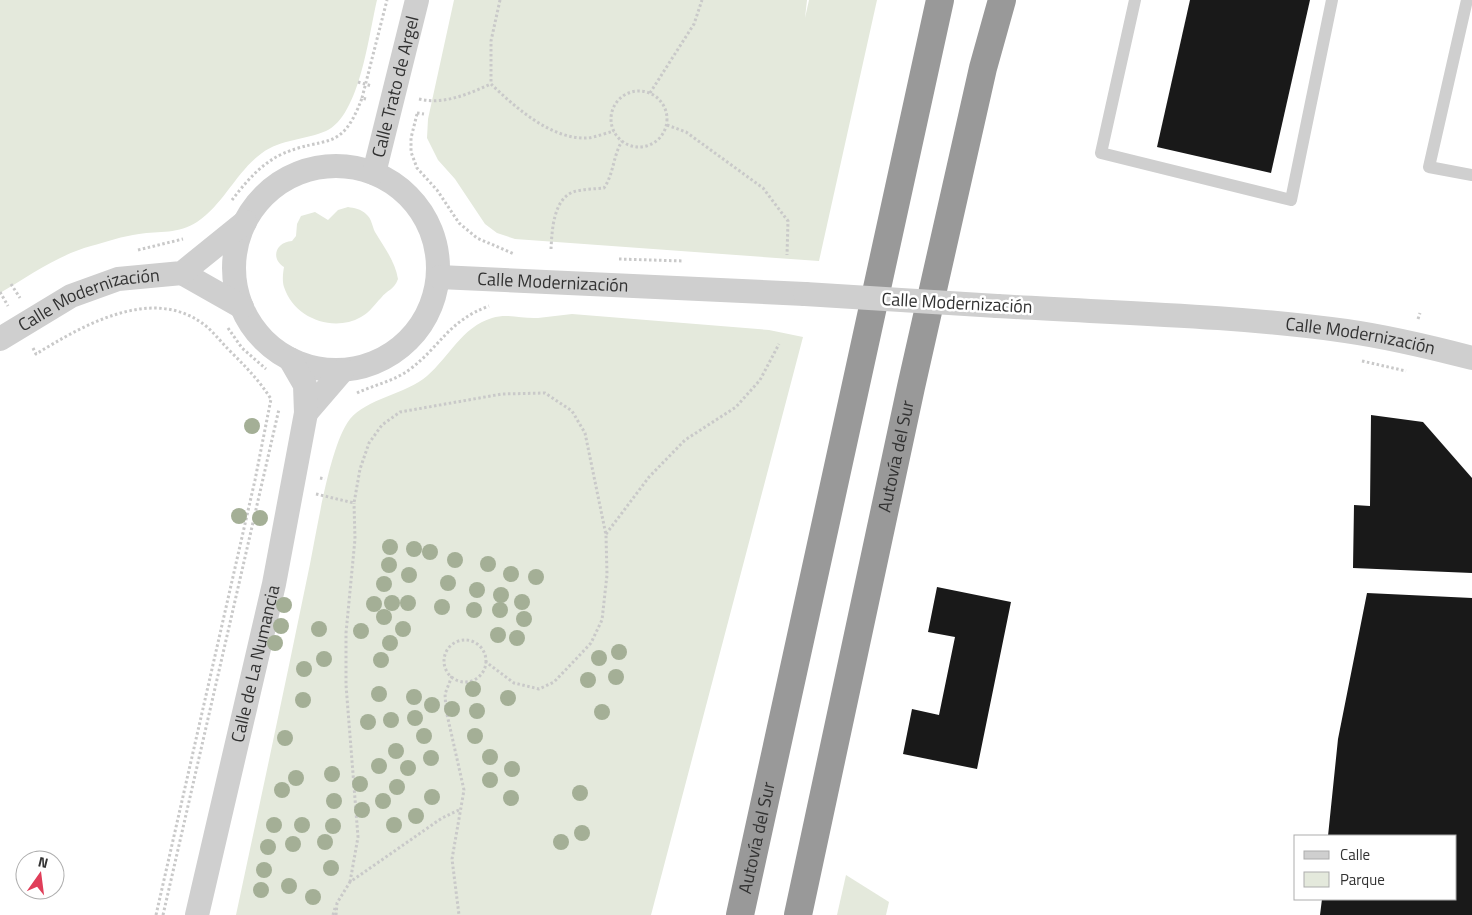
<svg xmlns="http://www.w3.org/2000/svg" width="1472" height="915" font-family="'Titillium Web',sans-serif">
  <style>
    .green { fill: #e4e9dc }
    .building { fill: #191919 }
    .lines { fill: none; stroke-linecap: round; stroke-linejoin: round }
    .path { stroke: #c9c9c9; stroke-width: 3; stroke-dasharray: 2.5 2.5; stroke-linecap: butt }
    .lane { stroke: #cfcfcf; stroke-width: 12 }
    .street { stroke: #cfcfcf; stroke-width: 24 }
    .highway { stroke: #999; stroke-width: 28 }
    .street-bridge { stroke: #cfcfcf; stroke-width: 24 }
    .tree { fill: #a4af96 }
    .labels { text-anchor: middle; stroke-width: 5; stroke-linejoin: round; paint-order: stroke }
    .street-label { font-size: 18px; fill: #323232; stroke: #fff }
  </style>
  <rect width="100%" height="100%" fill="#fff"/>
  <g class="green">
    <path d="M0 0H377C369 33 360 116 326 131 305 140 281 139 262 153 236 172 224 204 197 222 179 234 159 231 139 234 123 236 106 242 91 246 58 255 29 276 0 293Z"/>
    <polygon points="454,0 807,0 805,18 809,0 877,0 819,261 515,239 497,233 485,224 455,179 438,160 427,138 428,119"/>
    <path d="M348 207C354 208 361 209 366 214 372 219 372 226 375 232 384 247 395 261 398 279 394 290 387 290 381 298 374 305 370 312 361 317 333 333 294 318 284 287 282 281 283 273 284 267 270 258 276 242 292 241L296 236 297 224 301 216 315 212 328 220 338 210Z"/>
    <path d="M572 314 769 330 803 337 651 915H236C261 798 286 681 310 564 317 530 330 444 350 419 366 399 406 394 427 376 449 357 462 327 492 318 508 313 522 319 538 318 549 317 561 315 572 314Z"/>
    <polygon points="846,875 889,902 886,915 837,915"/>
  </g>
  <g class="building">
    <polygon points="1190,0 1310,0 1271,173 1157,147"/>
    <polygon points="1371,415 1423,422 1472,478 1472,573 1353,568 1354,505 1370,506"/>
    <polygon points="937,587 1011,602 977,769 903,754 912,709 939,715 955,637 928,632"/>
    <polygon points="1367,593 1472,598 1472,915 1320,915 1322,899 1456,899 1456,836 1328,836 1338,739"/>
  </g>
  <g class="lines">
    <g class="path">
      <path d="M500 0 491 41V84C515 107 551 140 588 138 596 137 606 133 614 131"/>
      <polyline points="358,82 372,86"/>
      <circle cx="639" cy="119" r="28"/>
      <polyline points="650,93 694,24 702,0"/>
      <polyline points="362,98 387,0"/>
      <path d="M419 99C444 105 468 94 491 84"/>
      <polyline points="417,113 424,114"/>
      <polyline points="417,114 411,138 411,152 417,168 437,190 459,223 477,238 514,254"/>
      <polyline points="667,125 686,132 763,188 788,221 787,255"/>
      <path d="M232 200C245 183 260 165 280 155 325 134 341 155 362 98L366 99"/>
      <path d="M551 249C552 231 553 200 573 192 582 189 595 189 604 188 614 173 613 156 622 141"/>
      <polyline points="138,250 183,239"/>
      <polyline points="619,259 683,261"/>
      <polyline points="11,284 20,298"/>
      <polyline points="0,292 8,306"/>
      <polyline points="1418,319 1420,313"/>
      <polyline points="228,328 242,348 266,369"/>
      <path d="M33 348 36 354C82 326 150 286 202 323 212 330 220 341 229 350 245 366 259 380 271 399L255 480 156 915"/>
      <polyline points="1362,361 1406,371"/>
      <path d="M357 393C374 385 394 381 409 370 441 346 448 321 489 306"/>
      <polyline points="320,478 325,479"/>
      <polyline points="316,494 354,503 360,469 369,443 382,425 400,412 502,394 545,393 572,411 585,433 606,535 607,575 602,620 591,643 576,659 554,682 539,689 514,683 486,662"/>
      <polyline points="606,534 649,477 685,440 736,407 760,380 779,344"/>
      <circle cx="465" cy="661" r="21"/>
      <polyline points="452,676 445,694 446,710 464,790 452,859 459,915"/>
      <polyline points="350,882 358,837 346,685 346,633 355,539 354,503"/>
      <polyline points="163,915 279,409"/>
      <polyline points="333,915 335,908"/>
      <polyline points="336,915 337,903 350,882 442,818 461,809"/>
    </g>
    <g class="lane">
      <polyline points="1135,0 1101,153 1291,200 1332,0"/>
      <polyline points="1467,0 1429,167 1472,175"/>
    </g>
    <g class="street">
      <circle cx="336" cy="268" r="102"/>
      <path id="s1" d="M374 173 417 0"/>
      <polyline points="182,273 242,307"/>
      <path id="s2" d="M439 277 805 294"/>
      <path id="s3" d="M997 306C1112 313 1231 315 1346 331 1388 337 1430 347 1472 358"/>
      <path id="s4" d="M0 339 71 296 118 279 182 273 245 222"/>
      <polyline points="306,413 343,370"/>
      <path id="s5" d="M197 915 274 584 306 413 305 385 290 359"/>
    </g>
    <g class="highway">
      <path id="s6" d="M740 915 940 0"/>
      <path id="s7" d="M798 915 911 387 983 68 1002 0"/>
    </g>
    <polyline class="street-bridge" points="805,294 997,306"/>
  </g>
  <g class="tree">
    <circle cx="252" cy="426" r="8"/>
    <circle cx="239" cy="516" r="8"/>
    <circle cx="260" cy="518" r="8"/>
    <circle cx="390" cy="547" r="8"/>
    <circle cx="414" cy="549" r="8"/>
    <circle cx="430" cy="552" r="8"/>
    <circle cx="455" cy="560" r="8"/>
    <circle cx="488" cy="564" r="8"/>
    <circle cx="389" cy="565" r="8"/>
    <circle cx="511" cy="574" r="8"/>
    <circle cx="409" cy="575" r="8"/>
    <circle cx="536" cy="577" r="8"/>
    <circle cx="448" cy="583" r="8"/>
    <circle cx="384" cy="584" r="8"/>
    <circle cx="477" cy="590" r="8"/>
    <circle cx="501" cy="595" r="8"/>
    <circle cx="522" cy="602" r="8"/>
    <circle cx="392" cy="603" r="8"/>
    <circle cx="408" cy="603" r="8"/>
    <circle cx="374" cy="604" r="8"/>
    <circle cx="284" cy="605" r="8"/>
    <circle cx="442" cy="607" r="8"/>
    <circle cx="474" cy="610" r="8"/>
    <circle cx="500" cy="610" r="8"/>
    <circle cx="384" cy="617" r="8"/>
    <circle cx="524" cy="619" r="8"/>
    <circle cx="281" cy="626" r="8"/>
    <circle cx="319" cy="629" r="8"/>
    <circle cx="403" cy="629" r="8"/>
    <circle cx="361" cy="631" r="8"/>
    <circle cx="498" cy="635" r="8"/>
    <circle cx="517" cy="638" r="8"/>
    <circle cx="275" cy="643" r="8"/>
    <circle cx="390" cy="643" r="8"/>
    <circle cx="619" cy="652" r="8"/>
    <circle cx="599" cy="658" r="8"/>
    <circle cx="324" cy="659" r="8"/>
    <circle cx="381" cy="660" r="8"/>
    <circle cx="304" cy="669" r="8"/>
    <circle cx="616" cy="677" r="8"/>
    <circle cx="588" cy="680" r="8"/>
    <circle cx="473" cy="689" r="8"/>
    <circle cx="379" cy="694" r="8"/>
    <circle cx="414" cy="697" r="8"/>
    <circle cx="508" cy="698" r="8"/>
    <circle cx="303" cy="700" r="8"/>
    <circle cx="432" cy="705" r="8"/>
    <circle cx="452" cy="709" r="8"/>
    <circle cx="477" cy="711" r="8"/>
    <circle cx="602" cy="712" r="8"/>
    <circle cx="415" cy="718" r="8"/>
    <circle cx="391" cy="720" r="8"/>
    <circle cx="368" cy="722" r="8"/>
    <circle cx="424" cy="736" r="8"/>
    <circle cx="475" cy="736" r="8"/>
    <circle cx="285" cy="738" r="8"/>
    <circle cx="396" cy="751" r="8"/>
    <circle cx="490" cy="757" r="8"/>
    <circle cx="431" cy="758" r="8"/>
    <circle cx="379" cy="766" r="8"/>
    <circle cx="408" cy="768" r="8"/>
    <circle cx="512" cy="769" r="8"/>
    <circle cx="332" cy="774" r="8"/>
    <circle cx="296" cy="778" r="8"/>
    <circle cx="490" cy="780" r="8"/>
    <circle cx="360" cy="784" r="8"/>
    <circle cx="397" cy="787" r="8"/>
    <circle cx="282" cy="790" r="8"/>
    <circle cx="580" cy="793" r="8"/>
    <circle cx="432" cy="797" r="8"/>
    <circle cx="511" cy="798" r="8"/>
    <circle cx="334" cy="801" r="8"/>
    <circle cx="383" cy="801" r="8"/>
    <circle cx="362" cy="810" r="8"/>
    <circle cx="416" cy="816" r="8"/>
    <circle cx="274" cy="825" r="8"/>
    <circle cx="302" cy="825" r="8"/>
    <circle cx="394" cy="825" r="8"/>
    <circle cx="333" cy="826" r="8"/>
    <circle cx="582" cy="833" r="8"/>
    <circle cx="325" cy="842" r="8"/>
    <circle cx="561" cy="842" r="8"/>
    <circle cx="293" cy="844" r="8"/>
    <circle cx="268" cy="847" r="8"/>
    <circle cx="331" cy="868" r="8"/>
    <circle cx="264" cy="870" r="8"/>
    <circle cx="289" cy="886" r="8"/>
    <circle cx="261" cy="890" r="8"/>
    <circle cx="313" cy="897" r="8"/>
  </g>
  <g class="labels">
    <g class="street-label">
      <text dy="6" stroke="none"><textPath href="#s1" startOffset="89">Calle Trato de Argel</textPath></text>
      <text dy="6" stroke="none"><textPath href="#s2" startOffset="114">Calle Modernización</textPath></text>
      <text dy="6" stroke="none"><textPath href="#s4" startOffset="99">Calle Modernización</textPath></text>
      <text transform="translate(957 303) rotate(3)" y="6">Calle Modernización</text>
      <text dy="6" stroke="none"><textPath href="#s3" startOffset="365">Calle Modernización</textPath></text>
      <text dy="6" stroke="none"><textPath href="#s7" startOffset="469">Autovía del Sur</textPath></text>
      <text dy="6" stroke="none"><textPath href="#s5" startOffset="258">Calle de La Numancia</textPath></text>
      <text dy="6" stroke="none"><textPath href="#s6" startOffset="79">Autovía del Sur</textPath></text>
    </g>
  </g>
  <rect x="1294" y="835" width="162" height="65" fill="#ffffff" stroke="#adadad"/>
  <rect x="1304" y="851" width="25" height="8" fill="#cfcfcf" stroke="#adadad"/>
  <text x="1340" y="860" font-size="15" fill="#323232">Calle</text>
  <rect x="1304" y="872" width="25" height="15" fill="#e4e9dc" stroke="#adadad"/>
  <text x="1340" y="885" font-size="15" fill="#323232">Parque</text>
  <g transform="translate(40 875) rotate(14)"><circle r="24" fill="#ffffff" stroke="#adadad"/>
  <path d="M0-4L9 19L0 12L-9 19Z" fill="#e03e59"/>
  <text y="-8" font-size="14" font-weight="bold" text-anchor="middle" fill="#323232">N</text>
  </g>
</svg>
